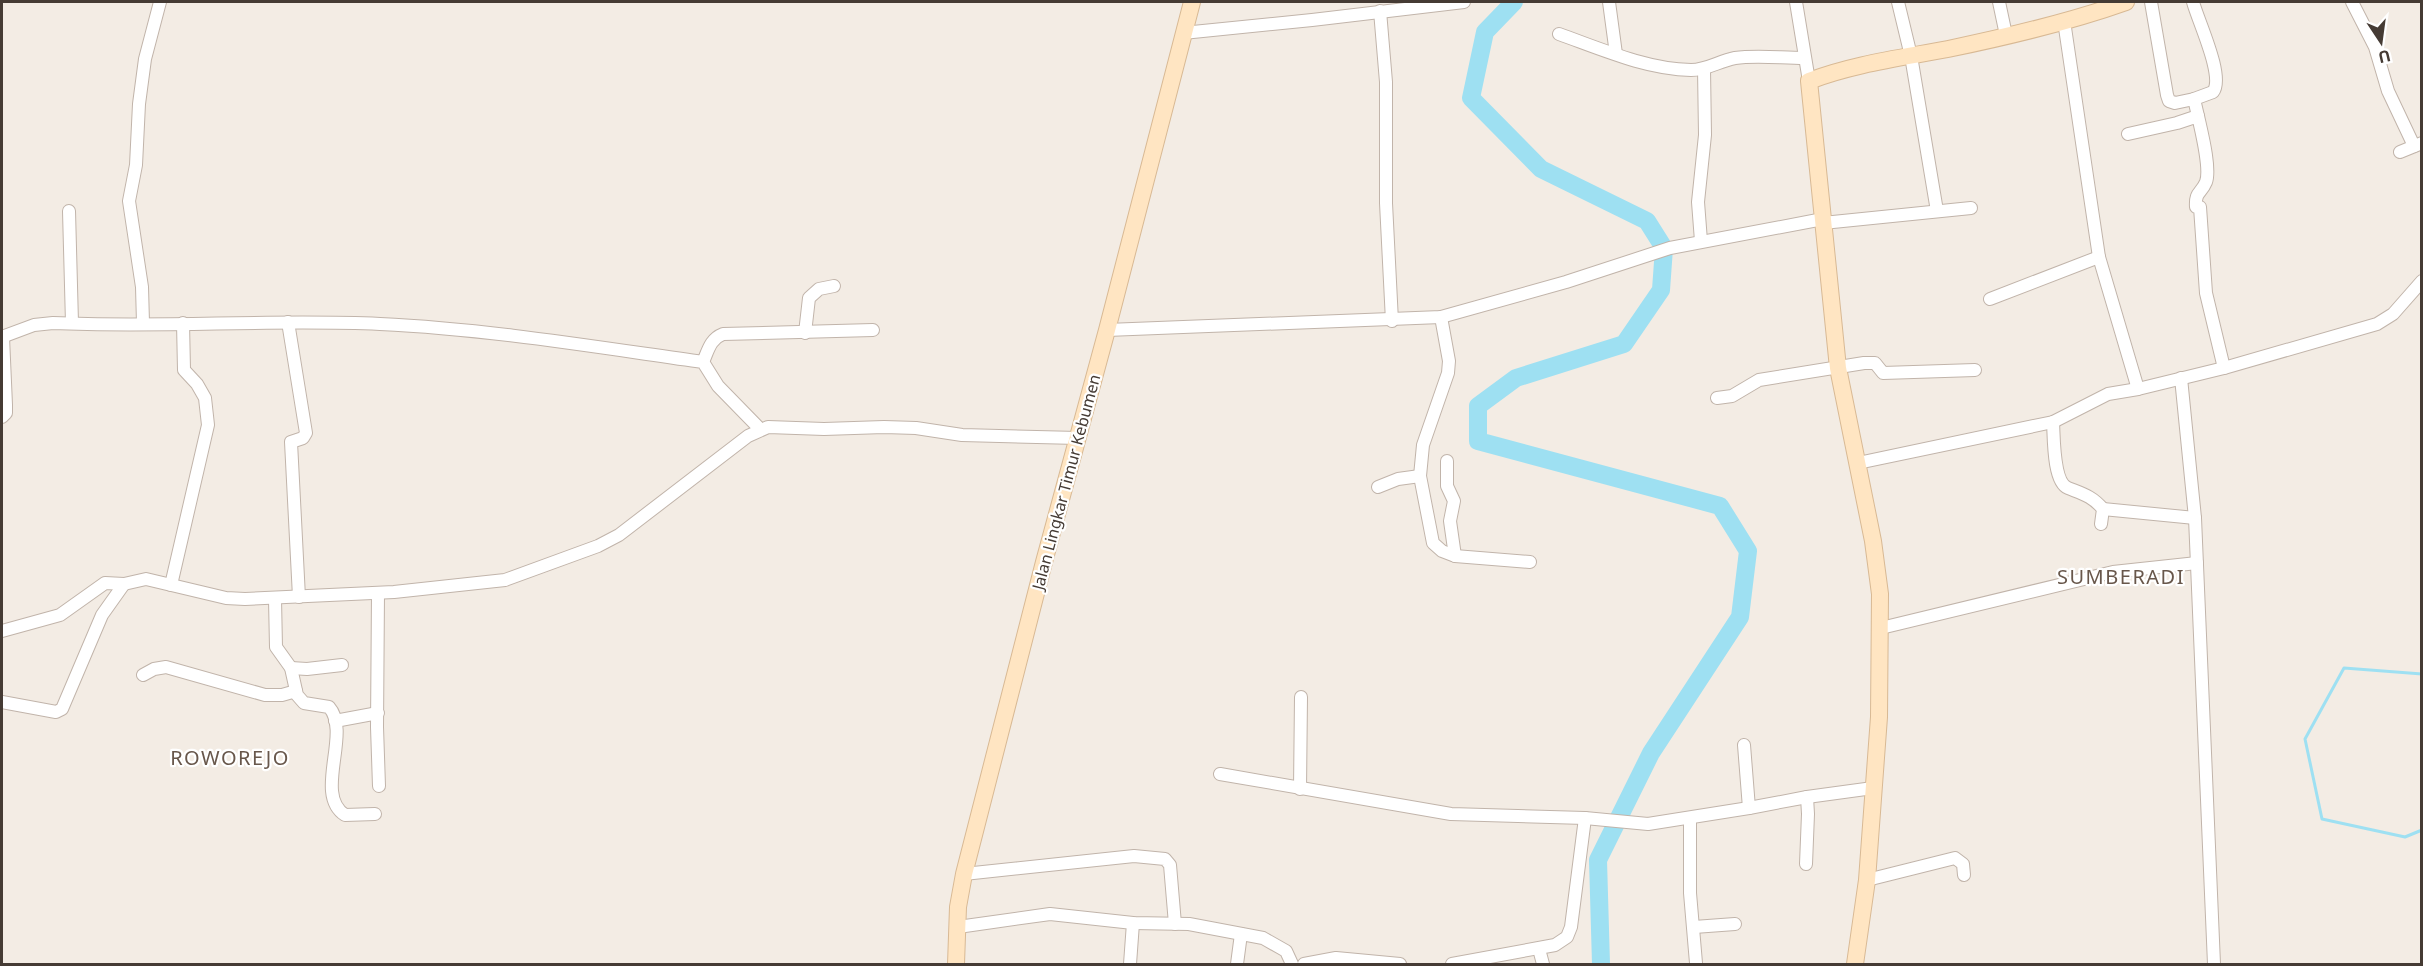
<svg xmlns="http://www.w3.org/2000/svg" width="2423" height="966" font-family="'Noto Sans',sans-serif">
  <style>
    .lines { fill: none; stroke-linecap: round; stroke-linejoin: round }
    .stream { stroke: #9ee0f2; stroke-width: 3 }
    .river { stroke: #9ee0f2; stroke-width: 18 }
    .street-casing { stroke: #c1b4aa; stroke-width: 14 }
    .secondary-casing { stroke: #d8b994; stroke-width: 18 }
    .street { stroke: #fff; stroke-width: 12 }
    .secondary { stroke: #ffe5c2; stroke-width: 16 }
    .labels { text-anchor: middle; stroke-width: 4.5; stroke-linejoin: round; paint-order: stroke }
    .street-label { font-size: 16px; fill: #453b34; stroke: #fff }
    .quarter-label { font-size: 20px; letter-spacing: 1.5px; fill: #68574b; stroke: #fff }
  </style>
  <rect width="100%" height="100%" fill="#f3ece4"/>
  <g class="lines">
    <polyline class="stream" points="2422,674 2344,668 2305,739 2322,819 2405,837 2422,830"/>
    <polyline class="river" points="1514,2 1485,32 1471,98 1541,169 1647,221 1664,248 1661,290 1624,344 1516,378 1478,406 1478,441 1720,506 1748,551 1740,617 1651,753 1598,860 1601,964"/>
    <defs>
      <g id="street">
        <polyline points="1609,2 1616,54"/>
        <polyline points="1796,2 1809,81"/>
        <polyline points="1898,2 1911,56 1937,211"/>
        <polyline points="1999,2 2006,35"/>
        <polyline points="2151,2 2167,95 2169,101 2175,103 2194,99 2198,116"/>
        <path d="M2193 2C2198 21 2225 77 2213 92L2194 99"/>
        <polyline points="2352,2 2375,47 2388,91 2414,146"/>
        <polyline points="1380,11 1386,82 1386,203 1392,321"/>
        <polyline points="2064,21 2099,257 2138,389"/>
        <polyline points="1183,33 1312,20 1464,2"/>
        <path d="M1559 34C1601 49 1646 69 1691 70 1707 70 1719 61 1735 58 1757 55 1781 58 1804 58"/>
        <path d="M2128 134 2177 123 2198 116C2201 130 2211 168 2206 182 2201 194 2195 191 2196 207H2200L2206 293 2224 368"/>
        <polyline points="2400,152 2422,143"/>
        <polyline points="69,211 72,323"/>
        <polyline points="1823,223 1971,208"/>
        <polyline points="1701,241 1698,202 1705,135 1704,69"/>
        <polyline points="1990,299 2099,257"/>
        <polyline points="1441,317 1449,361 1448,373 1423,445 1420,476 1433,543 1442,551 1455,556 1530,562"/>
        <polyline points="288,322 306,433 303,438 291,442 299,597"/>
        <polyline points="143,323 142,287 129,201 136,165 139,104 145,59 160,2"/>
        <polyline points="1107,330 1441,317 1566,282 1670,248 1823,219"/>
        <polyline points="805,333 809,298 819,289 834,286"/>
        <path d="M2 337 34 325 53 323C162 328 271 319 380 324 488 329 596 347 703 362L718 386 760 429"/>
        <path d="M703 362C708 351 710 339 723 334L873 330"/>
        <polyline points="2181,378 2195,518 2214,964"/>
        <polyline points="1717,398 1732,396 1759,380 1864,363 1875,363 1883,373 1975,370"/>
        <polyline points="2,417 6,413 6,405 3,337"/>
        <path d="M2053 422C2054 438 2053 482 2068 488 2083 494 2092 496 2103 509L2101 524"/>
        <polyline points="1447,461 1447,486 1454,501 1450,521 1455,556"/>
        <polyline points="1858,463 2053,422 2108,394 2138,389 2224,368 2377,324 2393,314 2422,281"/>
        <polyline points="1378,487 1398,479 1420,476"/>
        <polyline points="2103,509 2195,518"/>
        <polyline points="171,585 208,425 205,398 197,384 184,370 183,323"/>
        <polyline points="378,593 377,727 379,786"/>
        <path d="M275 599 276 647 291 668 297 695 304 703 329 707C352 733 313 794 345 815L375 814"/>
        <polyline points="1881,628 2113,572 2197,563"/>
        <polyline points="2,631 60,615 105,583 124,584 146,579 226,598 245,599 394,592 505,580 598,546 619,535 748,436 768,427 824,429 884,427 916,428 962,435 1078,438"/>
        <polyline points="291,668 307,669 342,665"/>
        <polyline points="143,675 154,669 166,667 265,695 282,695 296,691"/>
        <polyline points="2,702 56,712 62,709 102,615 124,584"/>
        <polyline points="335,721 378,713"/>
        <polyline points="1744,745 1749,808"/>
        <polyline points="1220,774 1451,814 1585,818 1648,824 1749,808 1807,797 1873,788"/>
        <polyline points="1300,789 1301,697"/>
        <polyline points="1690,818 1690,893 1696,963"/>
        <polyline points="1806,864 1808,814 1807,797"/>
        <polyline points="964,874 1134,856 1165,859 1170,865 1175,924"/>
        <polyline points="1867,880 1955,858 1963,864 1964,875"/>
        <polyline points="958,927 1050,914 1133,923 1189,924 1263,938 1286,951 1292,964"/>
        <polyline points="1694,927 1735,924"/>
        <polyline points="1539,949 1543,964"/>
        <polyline points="1130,964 1133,923"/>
        <polyline points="1237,964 1241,934"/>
        <polyline points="1304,964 1336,958 1400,964"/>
        <polyline points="1452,964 1555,945 1567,937 1571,927 1585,818"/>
      </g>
      <g id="secondary">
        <polyline points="956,964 958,907 964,874 1044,562 1107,330 1192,2"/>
        <path d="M1855 964 1867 880 1879 717 1880 594 1873 541 1838 368 1809 81C1853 64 1901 58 1948 49 2006 37 2070 22 2126 2"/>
      </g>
    </defs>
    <use href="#street" class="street-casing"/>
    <use href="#secondary" class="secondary-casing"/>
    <use href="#street" class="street"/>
    <use href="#secondary" class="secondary"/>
  </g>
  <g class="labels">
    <g class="street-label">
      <text transform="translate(1066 482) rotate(-75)" y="6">Jalan Lingkar Timur Kebumen</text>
    </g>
    <g class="quarter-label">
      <text x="2121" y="584">SUMBERADI</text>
      <text x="230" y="765">ROWOREJO</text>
    </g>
  </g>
  <rect width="2423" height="966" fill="none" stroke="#453b34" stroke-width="6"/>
  <g transform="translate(2381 42) rotate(167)" stroke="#ffffff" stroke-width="4.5" paint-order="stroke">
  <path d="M0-4.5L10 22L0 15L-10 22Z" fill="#453b34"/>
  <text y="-9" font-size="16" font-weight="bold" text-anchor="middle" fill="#453b34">U</text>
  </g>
</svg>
